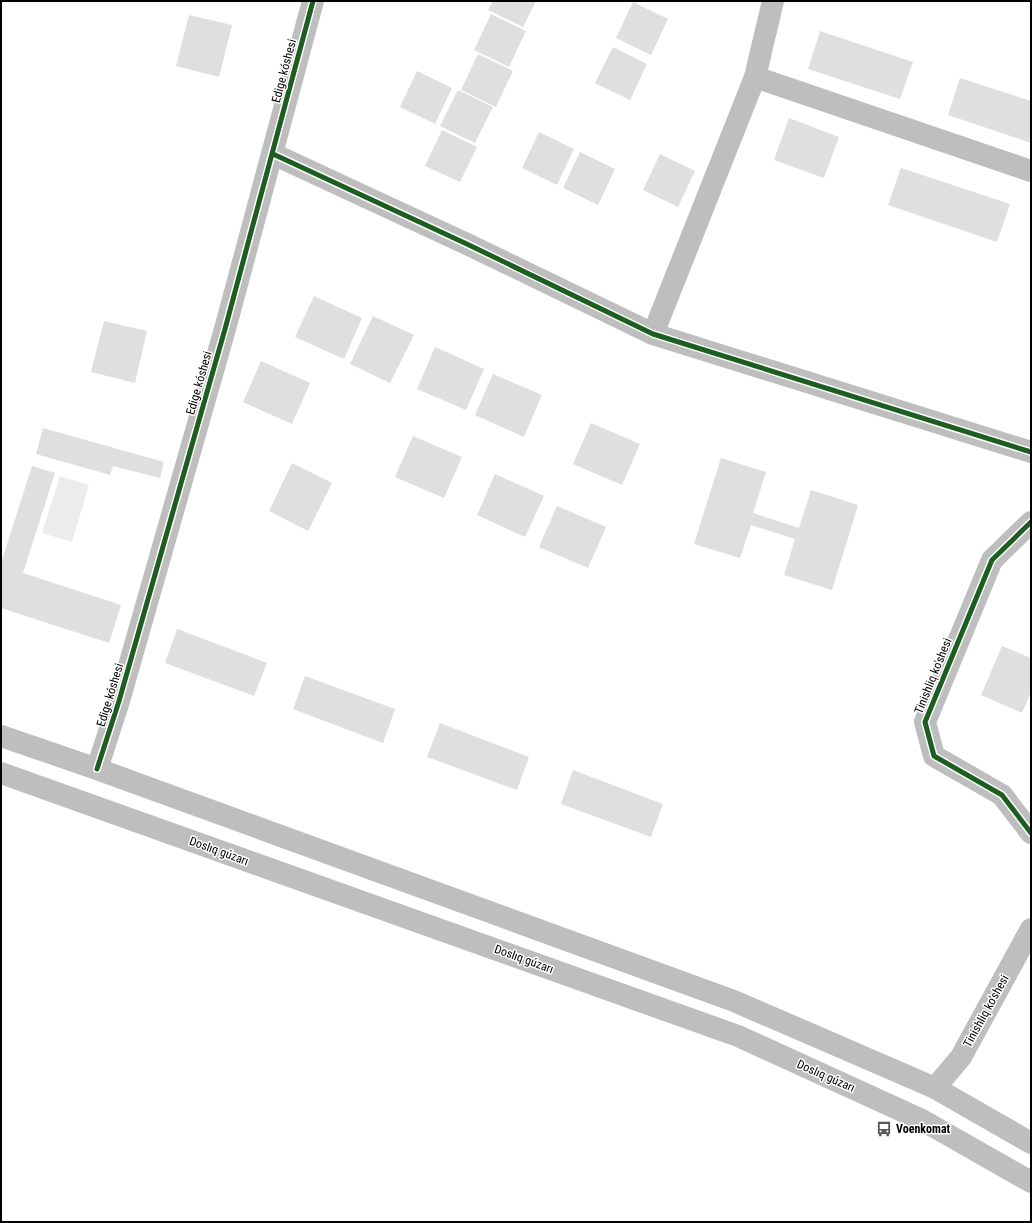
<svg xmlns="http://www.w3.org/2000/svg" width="1032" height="1223" font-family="'Roboto Condensed',sans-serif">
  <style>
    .green { fill: #ececec }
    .building { fill: #dfdfdf }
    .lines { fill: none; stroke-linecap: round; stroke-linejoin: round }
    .minor { stroke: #bebebe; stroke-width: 22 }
    .major { stroke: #bebebe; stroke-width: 22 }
    .cycleway-casing { stroke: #fff; stroke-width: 8 }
    .cycleway { stroke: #1b5e20; stroke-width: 5 }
    .labels { text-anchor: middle; stroke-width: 3; stroke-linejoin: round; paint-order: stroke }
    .street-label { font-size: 12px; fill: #000; stroke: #fff }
    .poi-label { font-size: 12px; font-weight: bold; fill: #000; stroke: #fff; text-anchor: start }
  </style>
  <rect width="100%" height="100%" fill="#fff"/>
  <polygon class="green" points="60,476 89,485 72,542 42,533"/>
  <g class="building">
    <polygon points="493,1 536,1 523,27 488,10"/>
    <polygon points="633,2 668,19 651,55 616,38"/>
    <polygon points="491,14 526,31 509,67 474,50"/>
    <polygon points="189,15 232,25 219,77 176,66"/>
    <polygon points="820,31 913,62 900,99 808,69"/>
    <polygon points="613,47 647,64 630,100 595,83"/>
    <polygon points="478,54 513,71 496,107 461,90"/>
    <polygon points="417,71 452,88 435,124 400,107"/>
    <polygon points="960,78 1031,101 1031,143 948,115"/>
    <polygon points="458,90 493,107 475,143 440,126"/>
    <polygon points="789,118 839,137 824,178 774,160"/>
    <polygon points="442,130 477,147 460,182 425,166"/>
    <polygon points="539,132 574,149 557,185 522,168"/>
    <polygon points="580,152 615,169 598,205 563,188"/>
    <polygon points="660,154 695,171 678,207 643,190"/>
    <polygon points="901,168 1010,204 997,242 888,205"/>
    <polygon points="314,296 362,318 344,359 295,337"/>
    <polygon points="373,316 414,335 390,383 350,364"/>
    <polygon points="104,321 147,331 135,383 91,372"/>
    <polygon points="435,347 484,369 466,410 417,389"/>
    <polygon points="261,361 310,383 292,424 243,402"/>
    <polygon points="493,374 542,395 524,437 475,415"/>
    <polygon points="591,423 640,444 622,485 573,464"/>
    <polygon points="43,428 164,462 160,478 113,466 110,475 36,454"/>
    <polygon points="413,436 462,457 444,498 395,477"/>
    <polygon points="721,458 766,472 753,513 799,528 811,490 858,505 832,590 784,575 795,539 751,525 740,558 694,544"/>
    <polygon points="292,463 332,483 308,531 269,511"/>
    <polygon points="32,466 55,473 23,573 121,605 109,643 1,608 1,563"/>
    <polygon points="495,474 544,496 525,537 477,515"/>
    <polygon points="557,506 606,527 588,568 539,547"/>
    <polygon points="177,629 267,663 254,696 165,663"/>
    <polygon points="1002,646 1031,658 1031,692 1022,713 981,695"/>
    <polygon points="305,676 395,709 383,743 293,709"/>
    <polygon points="440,723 529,757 517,790 427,757"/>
    <polygon points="573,770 663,804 651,837 561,804"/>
  </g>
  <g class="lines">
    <g class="minor">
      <polyline points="755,77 1031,171"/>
      <polyline points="273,154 469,245 653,334 1031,452"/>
      <polyline points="653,334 755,77 773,1"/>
      <polyline points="1031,522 992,560 925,722 934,756 1002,795 1031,833"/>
      <polyline points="97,769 119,701 225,329 313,1"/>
      <polyline points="935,1088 961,1057 1031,929"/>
    </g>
    <g class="major">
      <polyline points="1,736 97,769 734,1001 935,1088 1031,1143"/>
      <polyline points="1,773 738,1036 922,1120 1031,1182"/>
    </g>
    <defs>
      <g id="cycleway">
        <polyline points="273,154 469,245 653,334 1031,452"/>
        <polyline points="1031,522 992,560 925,722 934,756 1002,795 1031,833"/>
        <polyline points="97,769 119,701 225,329 313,1"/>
      </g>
    </defs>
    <use href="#cycleway" class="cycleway-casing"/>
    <use href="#cycleway" class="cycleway"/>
  </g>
  <defs>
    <symbol id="bus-bare" viewBox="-9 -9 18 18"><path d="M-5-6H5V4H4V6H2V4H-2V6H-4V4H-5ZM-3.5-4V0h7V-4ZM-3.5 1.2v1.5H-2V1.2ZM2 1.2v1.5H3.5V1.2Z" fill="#595959" stroke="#fff" stroke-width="2.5" paint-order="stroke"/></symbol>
  </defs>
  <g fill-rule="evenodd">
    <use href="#bus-bare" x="873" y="1118" width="22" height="22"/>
  </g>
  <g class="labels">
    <g class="street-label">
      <text transform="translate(284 71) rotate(-75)" y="4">Edige kóshesi</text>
      <text transform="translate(199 383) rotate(-74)" y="4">Edige kóshesi</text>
      <text transform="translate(933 676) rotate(-68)" y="4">Tinishliq ko'shesi</text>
      <text transform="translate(110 695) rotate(-73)" y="4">Edige kóshesi</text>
      <text transform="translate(219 851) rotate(20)" y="4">Doslıq gúzarı</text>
      <text transform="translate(524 959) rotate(20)" y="4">Doslıq gúzarı</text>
      <text transform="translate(986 1011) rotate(-61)" y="4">Tinishliq ko'shesi</text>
      <text transform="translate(826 1076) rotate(24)" y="4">Doslıq gúzarı</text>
    </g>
    <g class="poi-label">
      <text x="896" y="1133">Voenkomat</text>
    </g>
  </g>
  <rect width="1032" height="1223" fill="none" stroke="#000000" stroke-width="4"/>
</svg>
